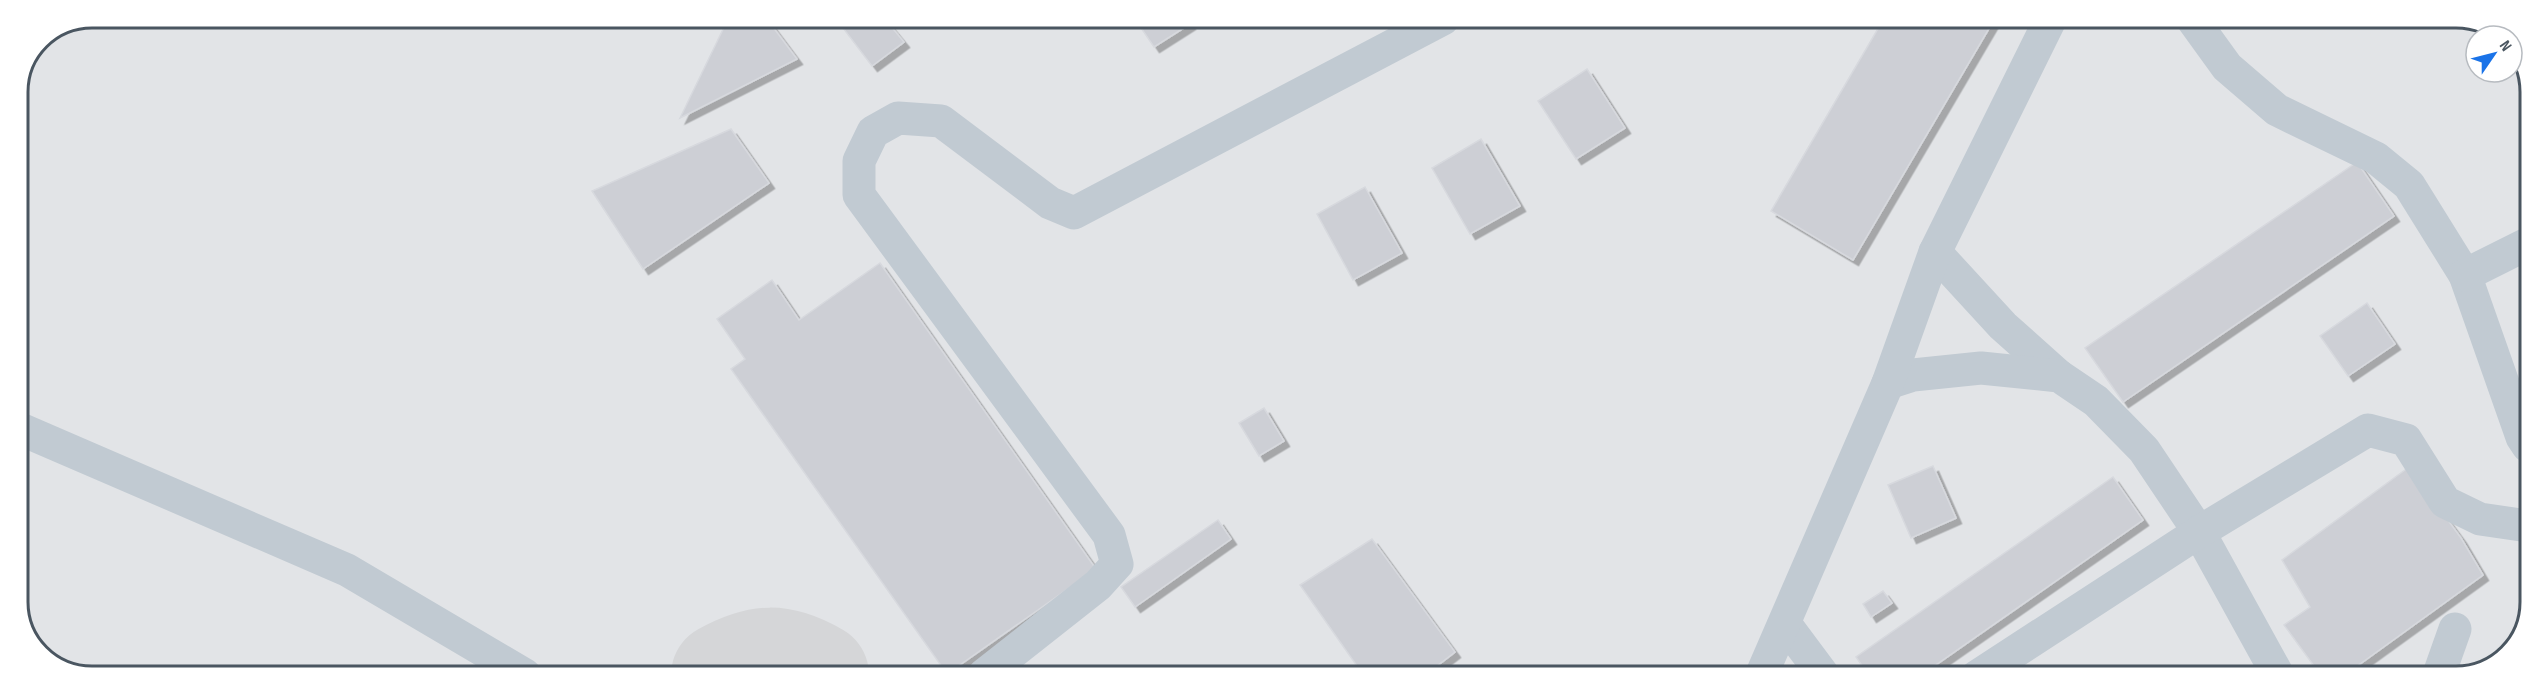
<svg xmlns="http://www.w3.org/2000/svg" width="2548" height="695" font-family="'Sofia Sans Condensed',sans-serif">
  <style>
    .airport { fill: #e2e4e7 }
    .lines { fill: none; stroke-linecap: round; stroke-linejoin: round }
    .taxiway { stroke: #d5d6d8; stroke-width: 104 }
    .building { fill: #cdcfd5; stroke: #d7d9de; stroke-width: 1.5; filter: url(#shadow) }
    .minor { stroke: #c1cad2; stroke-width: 33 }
    .rim { fill: none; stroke: #4a5661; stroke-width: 3 }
  </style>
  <defs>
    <filter id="shadow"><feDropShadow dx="5.5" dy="5.5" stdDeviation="0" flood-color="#0004"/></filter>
  </defs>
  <rect width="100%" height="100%" fill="#f5f3f3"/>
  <polygon class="airport" points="92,18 2475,20 2500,36 2476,36 2476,72 2512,72 2512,44 2530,87 2528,622 2501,661 2456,677 73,675 36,651 18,608 18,92 40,40"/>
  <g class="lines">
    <path class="taxiway" d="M723 675C759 655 781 654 817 675"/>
  </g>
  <g class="building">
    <polygon points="728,19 767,19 797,59 680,118"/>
    <polygon points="855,19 885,19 904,42 872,66 843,28"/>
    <polygon points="1135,19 1186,19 1190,24 1154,47"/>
    <polygon points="1883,20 1994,20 1853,260 1771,211"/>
    <polygon points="1587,69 1625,128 1576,159 1538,101"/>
    <polygon points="731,129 769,183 643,269 592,191"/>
    <polygon points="1481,139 1520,206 1470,234 1432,168"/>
    <polygon points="2357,162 2394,216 2123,402 2085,348"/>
    <polygon points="1365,187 1402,253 1353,280 1317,214"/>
    <polygon points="880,263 1096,569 947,674 731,369 745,359 717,319 772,280 799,320"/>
    <polygon points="2367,303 2395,344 2348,376 2320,336"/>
    <polygon points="1264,408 1284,441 1259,456 1239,423"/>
    <polygon points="1933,466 1956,518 1911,538 1888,485"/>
    <polygon points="2409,467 2461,538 2483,575 2342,677 2322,677 2284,625 2310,607 2282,560"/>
    <polygon points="2113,477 2143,520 1920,676 1869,676 1856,657"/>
    <polygon points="1218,520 1231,539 1135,607 1121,587"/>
    <polygon points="1372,539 1455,652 1424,676 1364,676 1300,585"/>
    <polygon points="1883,591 1892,603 1871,617 1863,604"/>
  </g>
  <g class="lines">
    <g class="minor">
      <polyline points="2193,20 2227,67 2277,110 2376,158 2409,185 2465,275 2522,437 2528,446"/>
      <polyline points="1935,252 2003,326 2059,376"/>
      <polyline points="2465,275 2529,243"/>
      <polyline points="1888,383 1913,375 1981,368 2059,376 2096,401 2144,450 2199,532 2279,677"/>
      <polyline points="18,428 347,570 525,675"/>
      <polyline points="1786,625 1824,676"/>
      <polyline points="984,675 1098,585 1117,564 1109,535 859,195 859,161 873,132 898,118 941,121 1050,203 1074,213 1443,19"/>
      <polyline points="1761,676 1888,383 1935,252 2050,20"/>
      <polyline points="1976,677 2199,532 2368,430 2406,440 2445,502 2480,519 2528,526"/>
      <polyline points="2438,677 2455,629"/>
    </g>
  </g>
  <path d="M0 0H2548V695H0ZM92 28H2456A64 64 0 0 1 2520 92V602A64 64 0 0 1 2456 666H92A64 64 0 0 1 28 602V92A64 64 0 0 1 92 28Z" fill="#fff" fill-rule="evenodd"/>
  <path class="rim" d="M92 28H2456A64 64 0 0 1 2520 92V602A64 64 0 0 1 2456 666H92A64 64 0 0 1 28 602V92A64 64 0 0 1 92 28Z"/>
  <g transform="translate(2494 54) rotate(55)"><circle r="28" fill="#ffffff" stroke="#b7bbc0" stroke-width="1.5"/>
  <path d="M0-4.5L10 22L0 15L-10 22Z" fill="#1a73e8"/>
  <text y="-9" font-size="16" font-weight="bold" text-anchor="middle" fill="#4a5661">N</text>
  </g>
</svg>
